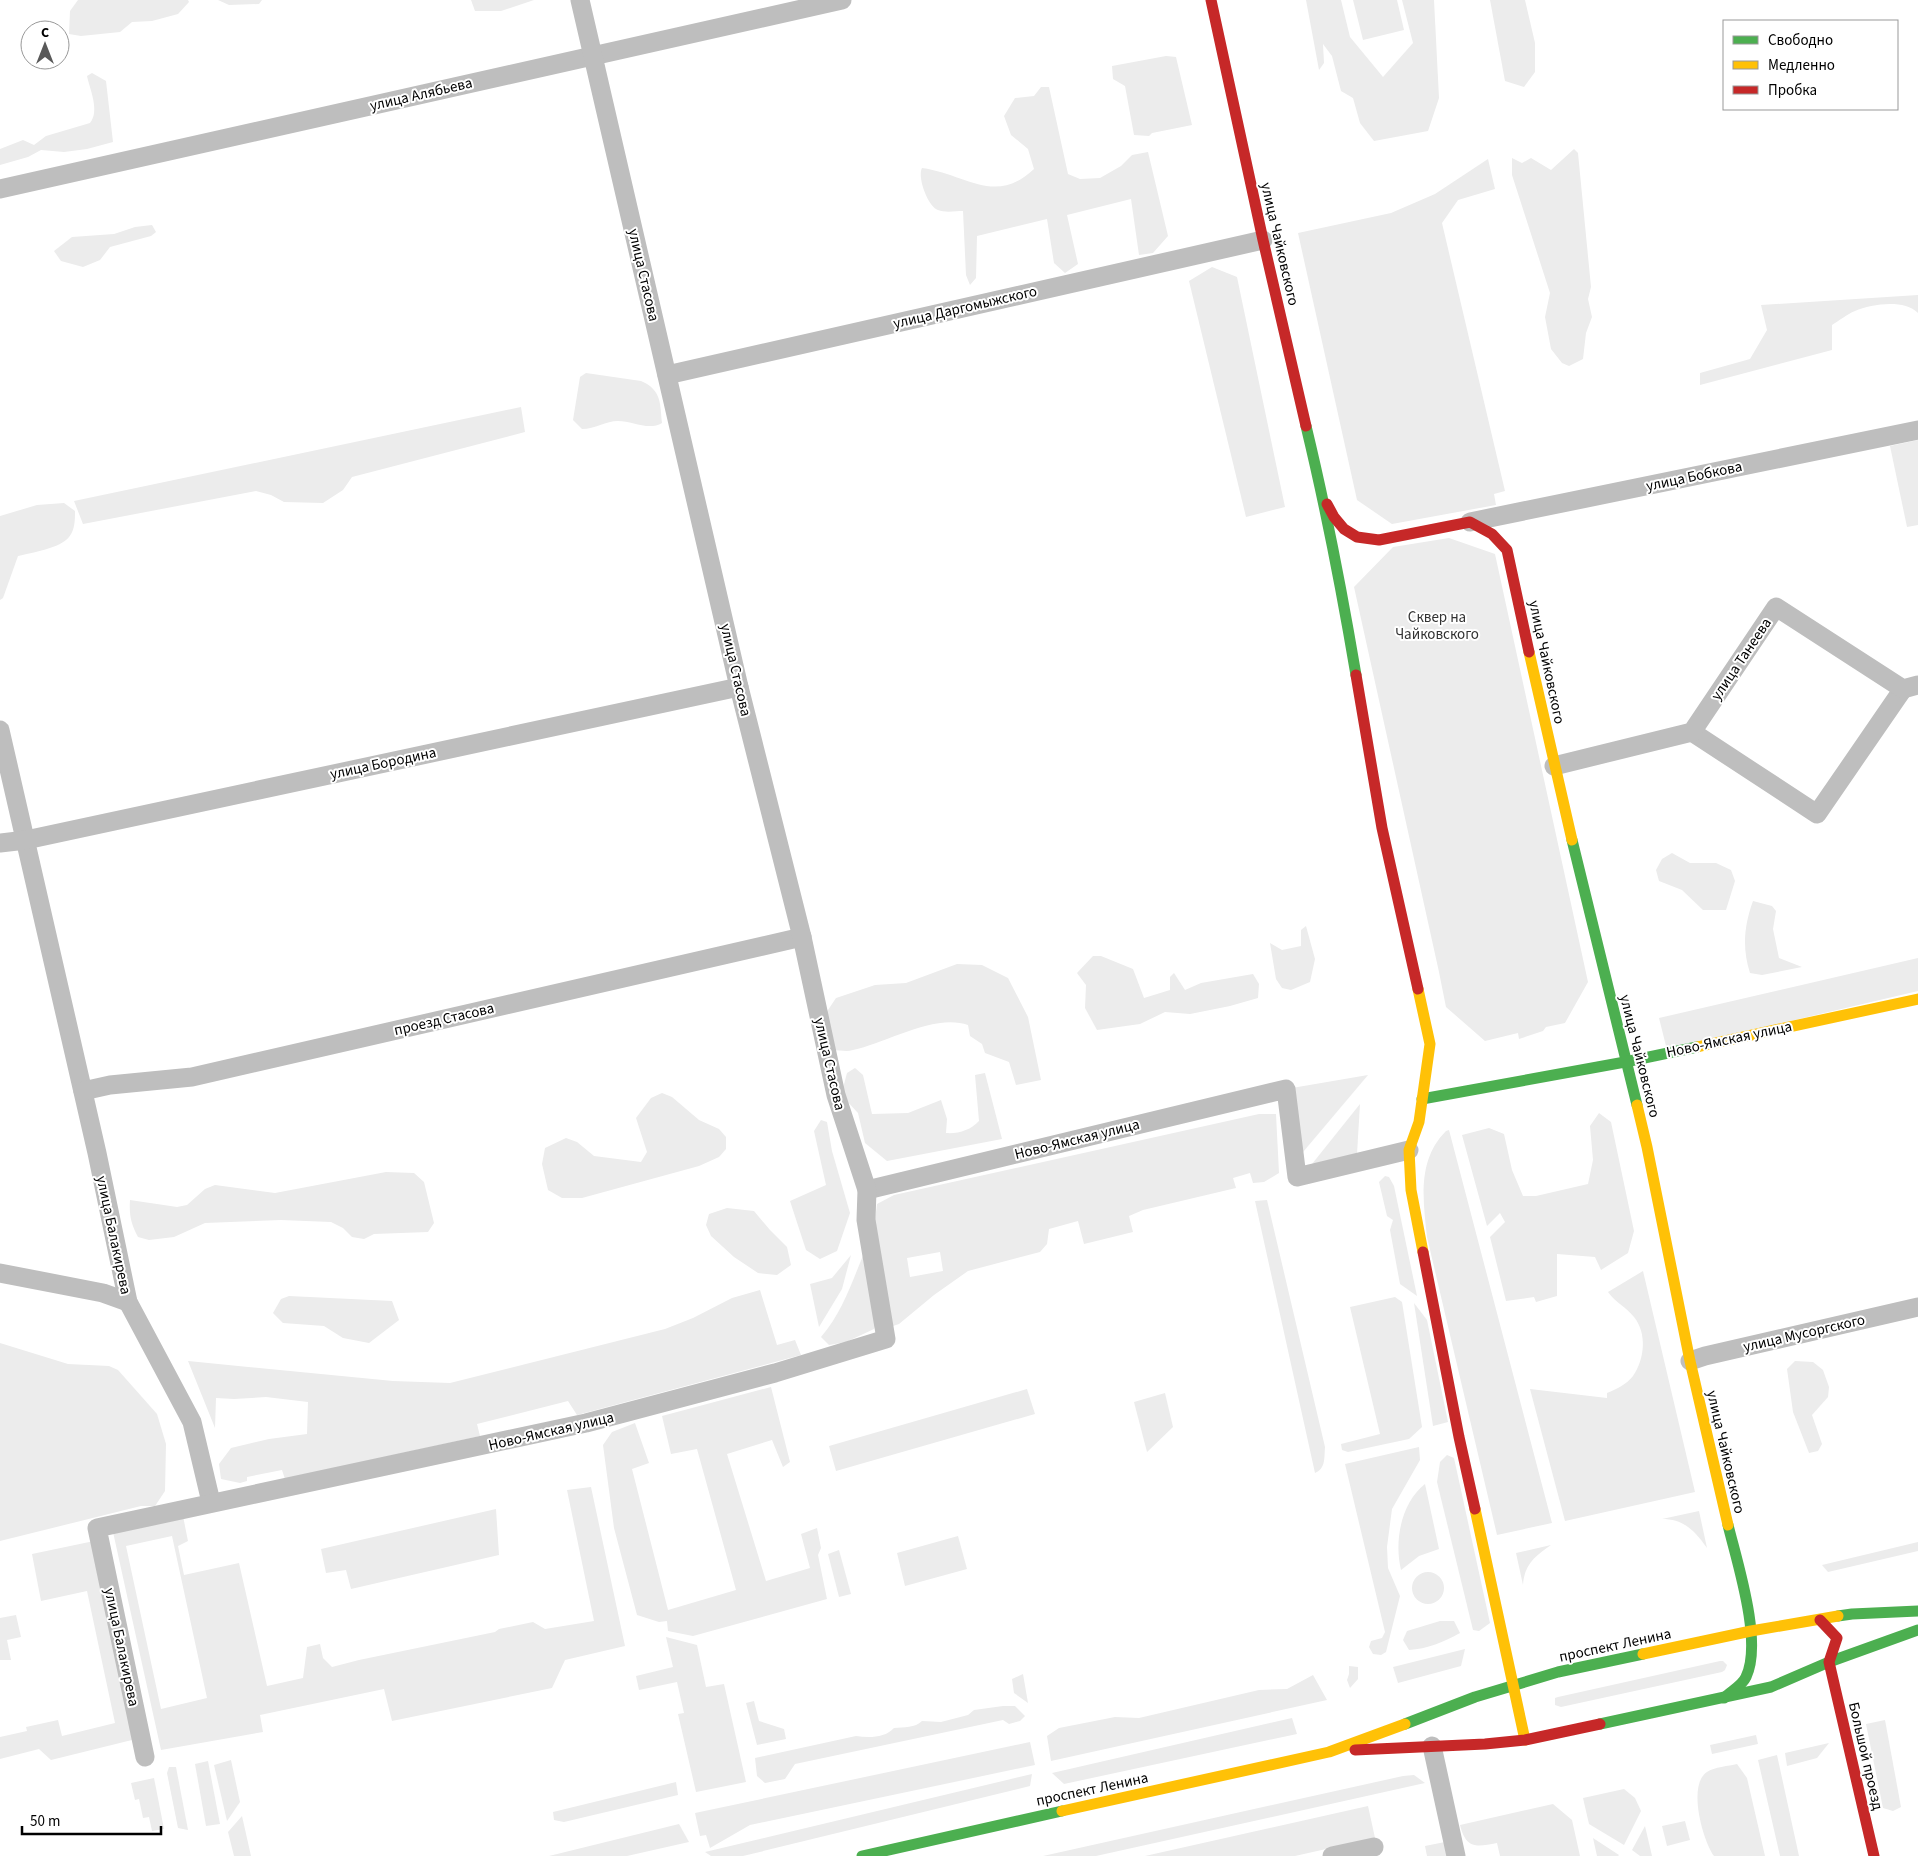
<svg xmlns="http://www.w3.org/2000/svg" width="1918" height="1856" font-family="'Source Sans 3',sans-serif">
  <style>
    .green { fill: #ececec; fill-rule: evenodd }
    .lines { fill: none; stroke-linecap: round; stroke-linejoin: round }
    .street { stroke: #bebebe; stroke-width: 19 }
    .fast { stroke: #4caf50; stroke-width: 11 }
    .slow { stroke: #ffc107; stroke-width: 11 }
    .jam { stroke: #c62828; stroke-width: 11 }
    .labels { text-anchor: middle; stroke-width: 4; stroke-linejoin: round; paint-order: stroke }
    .street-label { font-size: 15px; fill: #000; stroke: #fff }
    .park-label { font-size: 15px; fill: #333; stroke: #fff }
  </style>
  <rect width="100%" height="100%" fill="#fff"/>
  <g class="green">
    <polygon points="78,0 188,0 189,2 178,14 152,21 132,22 120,32 81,36 69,34 70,11"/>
    <polygon points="218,0 262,0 259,4 229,5"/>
    <polygon points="471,0 534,0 501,11 475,11"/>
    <polygon points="1306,0 1341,0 1350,37 1383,77 1413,43 1402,0 1434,0 1439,98 1428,131 1374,141 1360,123 1353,98 1341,91 1332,56 1323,44 1324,63 1319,70"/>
    <polygon points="1353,0 1397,0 1404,30 1363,40"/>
    <polygon points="1490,0 1525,0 1535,43 1535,72 1524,87 1505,81"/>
    <polygon points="1166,56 1176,57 1192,125 1152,133 1149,136 1134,135 1125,86 1113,79 1112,66"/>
    <path d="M92 73 106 81 113 142 87 149 64 152 41 150 28 157 0 165V149L23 140 34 145 46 136 90 123C100 111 90 90 87 76Z"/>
    <path d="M1041 87H1049L1068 174 1080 179 1100 178 1121 166 1132 155 1148 152 1168 236 1153 253 1139 255 1131 199 1067 215 1078 264 1065 273 1054 263 1047 219 977 236 976 278 970 285 966 275 963 211C956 211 945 213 938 210 928 207 917 177 922 168 966 174 995 206 1034 169L1028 149 1011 135 1004 116 1015 98 1034 96Z"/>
    <polygon points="1574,149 1578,153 1591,287 1588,299 1592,317 1586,333 1583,359 1569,366 1562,363 1551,349 1545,317 1550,293 1512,175 1512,158 1522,163 1531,158 1551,170"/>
    <polygon points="1488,159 1495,189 1458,200 1442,223 1505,491 1494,494 1496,505 1392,524 1357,500 1298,233 1391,213 1435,194"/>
    <polygon points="152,225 156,232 151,236 110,247 100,260 83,267 61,261 54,251 72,237 114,234 135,227"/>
    <polygon points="1212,267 1237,277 1285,507 1246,517 1189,281"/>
    <path d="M1918 295V313C1904 299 1872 304 1855 311 1847 314 1839 321 1832 325V350L1700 385V373L1750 359 1767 330 1761 305Z"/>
    <path d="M586 373 641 381C662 390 660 404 662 423 649 431 632 421 618 421 606 421 595 429 582 429L573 420 580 377Z"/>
    <polygon points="521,407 525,432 352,477 343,490 323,503 284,502 271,495 256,491 83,524 74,501"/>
    <polygon points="1918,440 1918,525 1907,527 1890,446"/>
    <path d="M64 503 75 511C75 520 75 530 69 537 61 548 31 553 18 556L3 598 0 600V516L37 505Z"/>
    <polygon points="1449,538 1495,554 1588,982 1565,1023 1546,1027 1543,1031 1519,1039 1518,1033 1485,1041 1446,1007 1439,972 1354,587 1393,547"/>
    <polygon points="1672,853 1690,863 1716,863 1731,870 1735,881 1726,910 1703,910 1682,890 1659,881 1656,870 1662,859"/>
    <path d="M1753 901 1772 906 1776 911 1773 929 1779 958 1802 967 1762 975 1750 973C1742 948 1744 926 1753 901Z"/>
    <polygon points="1306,926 1315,959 1310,982 1291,990 1282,988 1276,979 1270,943 1282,950 1301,946 1301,930"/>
    <polygon points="1093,956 1101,956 1133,969 1144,998 1170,990 1170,977 1174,973 1185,990 1201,983 1253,974 1259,984 1258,998 1230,1006 1190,1014 1165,1012 1140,1024 1097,1030 1085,1008 1086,985 1077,973"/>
    <polygon points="1918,958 1918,991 1667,1050 1659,1018"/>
    <path d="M957 964 982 965 1008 978 1028 1017 1041 1080 1016 1085 1009 1062 985 1053 982 1044 970 1036 968 1025C935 1013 886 1043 853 1050 847 1052 839 1050 833 1050L826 1013 836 998 875 985 906 983Z"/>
    <path d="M855 1068 863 1075 872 1114 908 1113 941 1100 947 1119 946 1133C958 1134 971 1130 979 1121L975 1075 985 1073 1002 1139 887 1161 865 1143 858 1113 845 1099 843 1088 847 1073Z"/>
    <polygon points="1368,1075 1298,1158 1292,1088"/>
    <polygon points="662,1093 672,1097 699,1120 719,1129 726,1137 726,1149 719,1157 699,1166 582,1198 562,1198 548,1190 542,1164 545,1148 566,1138 577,1142 594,1156 641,1162 647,1152 636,1118 651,1098"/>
    <polygon points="1360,1104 1357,1154 1312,1164"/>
    <polygon points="1599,1113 1611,1122 1634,1231 1628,1253 1601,1270 1595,1257 1557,1254 1557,1296 1536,1302 1534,1297 1506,1301 1490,1237 1505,1222 1500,1213 1487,1226 1462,1135 1489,1128 1504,1134 1512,1170 1523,1196 1536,1196 1588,1184 1593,1160 1590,1126"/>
    <path d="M1259 1114H1276L1279 1173 1264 1182 1253 1183 1250 1173 1233 1178 1236 1188 1143 1210 1129 1216 1133 1232 1084 1244 1078 1221 1049 1229 1047 1244 1040 1252 968 1271 934 1295 899 1324 890 1327 874 1229 877 1204 894 1195ZM940 1252 943 1271 910 1277 907 1258Z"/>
    <polygon points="821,1120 827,1122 832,1151 850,1213 837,1251 820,1259 806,1250 790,1201 826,1185 814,1131"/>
    <path d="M1449 1130 1552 1523 1497 1535 1427 1237C1423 1200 1417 1160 1446 1131Z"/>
    <path d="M386 1172 414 1173 424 1182 434 1223 428 1232 374 1234 364 1239 352 1237 343 1228 331 1222 281 1220 205 1223 174 1237 149 1240 138 1237C131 1224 129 1215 130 1200L177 1207 187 1205 205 1189 215 1185 275 1193Z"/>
    <polygon points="1385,1176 1389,1177 1394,1186 1417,1296 1400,1284 1390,1230 1393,1220 1387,1216 1379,1182"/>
    <path d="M1267 1200 1325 1447C1324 1458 1326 1468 1315 1473L1255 1201Z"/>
    <polygon points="727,1208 754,1211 770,1230 787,1247 791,1265 777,1275 758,1273 734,1257 711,1236 706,1225 709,1214"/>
    <path d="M864 1253 877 1321 874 1329 846 1342 829 1345 821 1337C842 1313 852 1282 864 1253Z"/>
    <polygon points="851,1255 842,1289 819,1327 810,1284 832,1278"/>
    <path d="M1643 1271 1695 1492 1565 1521 1530 1389 1607 1398V1393C1617 1389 1627 1384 1633 1376 1645 1359 1647 1333 1634 1317 1626 1307 1615 1302 1608 1292Z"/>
    <polygon points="760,1290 777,1345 795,1340 801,1355 577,1415 568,1401 477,1424 480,1436 285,1479 282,1470 247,1477 247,1481 240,1483 221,1479 219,1464 231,1448 269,1439 307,1434 308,1402 266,1397 234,1399 216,1398 215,1428 188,1361 393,1381 450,1383 665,1329 693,1318 732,1298"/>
    <polygon points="289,1296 392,1301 399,1320 369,1343 343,1338 324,1326 283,1323 273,1313 281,1299"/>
    <polygon points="1395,1297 1402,1302 1422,1427 1409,1439 1348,1452 1342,1450 1341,1444 1380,1434 1350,1307"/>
    <polygon points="1414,1303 1427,1320 1448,1422 1433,1426"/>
    <polygon points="0,1343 68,1364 109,1366 118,1370 157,1414 166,1444 165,1491 155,1506 141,1506 0,1541"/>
    <polygon points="1795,1361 1813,1362 1823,1370 1829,1387 1828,1397 1812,1415 1822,1444 1818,1451 1809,1453 1793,1412 1787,1369"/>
    <polygon points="771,1387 790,1462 783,1467 772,1440 727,1454 766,1581 810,1568 801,1534 817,1528 821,1548 818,1555 827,1599 693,1636 668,1631 667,1621 659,1622 637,1615 614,1528 603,1445 612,1432 635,1423 649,1463 632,1469 668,1610 736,1590 697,1449 671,1454 662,1416"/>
    <polygon points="1027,1389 1035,1414 836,1471 829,1446"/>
    <polygon points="1165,1393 1173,1427 1147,1452 1134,1402"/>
    <polygon points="1419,1447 1420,1460 1392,1509 1387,1547 1388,1568 1400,1596 1386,1652 1381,1655 1373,1654 1369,1647 1371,1641 1382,1638 1385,1632 1345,1464"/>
    <polygon points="1447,1455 1454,1458 1490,1623 1479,1631 1473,1630 1437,1482 1440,1462"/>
    <path d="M1425 1484 1439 1549 1419 1556 1401 1570C1394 1541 1401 1503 1425 1484Z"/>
    <path d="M591 1487 625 1646 565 1660 552 1688 392 1721 384 1689 260 1715 263 1732 161 1750 113 1532 183 1516 188 1541 178 1546 184 1575 239 1563 267 1686 303 1678 307 1647 320 1644 323 1658 332 1667 359 1660 495 1632 499 1629 533 1622 545 1629 594 1621 567 1490ZM172 1536 207 1698 161 1709 126 1546Z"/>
    <polygon points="496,1509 499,1555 351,1589 346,1570 326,1573 321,1549"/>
    <path d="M1699 1511 1707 1548C1695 1531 1684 1519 1662 1519Z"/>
    <polygon points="958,1536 967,1569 905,1586 897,1553"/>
    <polygon points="94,1541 136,1739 51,1760 39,1749 0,1759 0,1737 27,1731 26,1727 58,1720 62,1736 115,1723 87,1591 41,1601 32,1554"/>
    <polygon points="1918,1542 1918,1551 1828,1572 1822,1565"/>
    <path d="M1551 1545C1535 1556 1524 1565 1523 1585L1516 1553Z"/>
    <polygon points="839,1550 851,1594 839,1597 828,1554"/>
    <circle cx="1428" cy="1588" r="16"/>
    <polygon points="16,1615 21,1637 7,1640 11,1660 0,1660 0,1618"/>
    <path d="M1440 1621H1454L1460 1633C1444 1642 1427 1649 1409 1650L1403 1640 1407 1631Z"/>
    <polygon points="666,1637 697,1645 706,1687 724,1684 746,1782 696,1792 678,1714 684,1713 677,1682 639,1690 636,1676 673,1667"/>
    <polygon points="1465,1649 1461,1666 1398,1683 1393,1667"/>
    <polygon points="1720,1661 1723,1661 1727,1665 1725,1670 1722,1672 1561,1707 1555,1705 1555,1698 1558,1697"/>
    <polygon points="1349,1666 1358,1667 1358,1679 1350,1688 1347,1680 1349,1674"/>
    <polygon points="1023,1674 1028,1703 1014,1693 1012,1679"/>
    <polygon points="1313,1675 1327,1700 1051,1761 1047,1736 1059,1728 1115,1717 1139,1718 1259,1690 1287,1689"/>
    <polygon points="754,1701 759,1721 784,1729 786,1739 757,1745 746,1703"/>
    <path d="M1003 1706H1015L1025 1716 1020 1721 1009 1724 1003 1720 795 1764 785 1779 765 1783 757 1776 755 1758 856 1736C869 1738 885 1738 894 1728 904 1727 915 1728 922 1721L941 1722 968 1715 974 1710Z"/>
    <polygon points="1292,1718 1297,1734 1064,1784 1052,1773"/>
    <polygon points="1885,1720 1901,1807 1893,1811 1883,1808 1866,1724"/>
    <polygon points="1756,1735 1758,1744 1712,1754 1710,1745"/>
    <polygon points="1030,1742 1035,1765 750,1825 710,1848 706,1835 700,1836 695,1813"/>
    <polygon points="1829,1743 1817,1758 1787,1766 1785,1753"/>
    <polygon points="1777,1755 1799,1856 1780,1856 1758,1760"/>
    <polygon points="231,1760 240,1802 227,1821 214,1765"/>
    <polygon points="208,1761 220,1824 206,1826 195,1764"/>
    <path d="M1737 1764 1747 1778 1765 1856H1714C1703 1841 1687 1785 1707 1772 1714 1767 1729 1766 1737 1764Z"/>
    <polygon points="169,1767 176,1767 188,1830 178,1828 167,1773"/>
    <polygon points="1032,1774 1030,1786 743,1856 711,1856 705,1852"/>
    <polygon points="1414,1775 1425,1783 1096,1856 1043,1856 1403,1776"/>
    <polygon points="154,1778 164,1829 152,1831 149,1817 143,1818 139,1799 135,1800 131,1783"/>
    <polygon points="676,1782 678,1795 564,1822 554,1820 553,1812"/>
    <polygon points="1624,1789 1635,1798 1641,1811 1624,1845 1589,1824 1583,1798"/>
    <path d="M1553 1804 1572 1820 1580 1856H1500L1497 1843C1476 1847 1466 1849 1460 1825Z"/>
    <polygon points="1368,1806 1375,1838 1295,1856 1145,1856"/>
    <polygon points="242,1816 251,1856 234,1856 228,1832"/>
    <polygon points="1685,1821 1690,1840 1667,1846 1662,1826"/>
    <polygon points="679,1824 689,1842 627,1856 549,1856"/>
    <polygon points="1645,1826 1652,1856 1640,1856 1632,1850"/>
    <polygon points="1593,1838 1619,1855 1618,1856 1597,1856"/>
    <polygon points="1445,1842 1448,1856 1427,1856 1425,1846"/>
  </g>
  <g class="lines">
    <g class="street">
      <polyline points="0,189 842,0"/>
      <polyline points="667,375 1263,240"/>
      <polyline points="1470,522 1918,430"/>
      <polyline points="0,730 97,1153 128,1302 192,1422 211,1502"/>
      <polyline points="1692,732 1817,814 1903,689"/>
      <polyline points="1554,766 1692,732 1776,607 1903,689 1918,685"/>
      <polyline points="0,843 26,840 739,687"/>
      <polyline points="83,1091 110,1085 192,1077 802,937"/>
      <polyline points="867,1190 1286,1089 1297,1177 1409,1150"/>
      <polyline points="0,1273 103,1293 128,1302"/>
      <polyline points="1690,1361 1705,1356 1918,1307"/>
      <polyline points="1432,1746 1456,1856"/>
      <polyline points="145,1757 97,1528 586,1423 775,1373 886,1339 866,1220 867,1190 836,1095 802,937 739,687 580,0"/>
      <polyline points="1332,1856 1374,1847"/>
    </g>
    <g class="fast">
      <path d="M1306 426C1326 509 1342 592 1356 675"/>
      <polyline points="1572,840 1637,1105"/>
      <polyline points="1422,1099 1625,1062 1697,1047"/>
      <polyline points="1838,1616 1852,1614 1918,1611"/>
      <path d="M1724 1698C1731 1691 1742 1686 1746 1677 1763 1642 1737 1562 1728 1525"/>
      <polyline points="1405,1724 1475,1697 1558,1672 1643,1654"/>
      <polyline points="1600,1724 1771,1687 1829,1662 1918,1630"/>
      <polyline points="862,1856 1062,1811"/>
    </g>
    <g class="slow">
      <polyline points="1529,652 1572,840"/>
      <polyline points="1418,989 1430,1044 1419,1122 1409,1150 1411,1190 1423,1252"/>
      <polyline points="1697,1047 1918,999"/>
      <polyline points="1637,1105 1647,1147 1690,1361 1728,1525"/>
      <polyline points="1475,1509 1525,1740"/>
      <polyline points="1643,1654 1751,1631 1838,1616"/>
      <polyline points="1062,1811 1329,1752 1405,1724"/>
    </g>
    <g class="jam">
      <polyline points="1211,0 1263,240 1306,426"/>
      <polyline points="1327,504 1334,517 1344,529 1357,537 1379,540 1470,522 1492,534 1507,550 1529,652"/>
      <polyline points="1356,675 1382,828 1418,989"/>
      <polyline points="1423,1252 1459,1437 1475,1509"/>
      <polyline points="1820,1620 1837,1638 1829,1662 1874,1856"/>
      <polyline points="1355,1750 1485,1744 1525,1740 1600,1724"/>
    </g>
  </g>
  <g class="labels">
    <g class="street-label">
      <text transform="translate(421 94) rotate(-13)" y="5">улица Алябьева</text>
      <text transform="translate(1280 244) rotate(77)" y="5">улица Чайковского</text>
      <text transform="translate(644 275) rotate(77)" y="5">улица Стасова</text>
      <text transform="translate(965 307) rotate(-13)" y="5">улица Даргомыжского</text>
      <text transform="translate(1694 476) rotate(-12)" y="5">улица Бобкова</text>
      <text transform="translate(1741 659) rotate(-56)" y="5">улица Танеева</text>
      <text transform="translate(1547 662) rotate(78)" y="5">улица Чайковского</text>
      <text transform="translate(736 670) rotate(77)" y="5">улица Стасова</text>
      <text transform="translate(383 763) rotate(-12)" y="5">улица Бородина</text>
      <text transform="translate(444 1019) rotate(-13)" y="5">проезд Стасова</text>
      <text transform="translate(1729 1039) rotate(-12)" y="5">Ново-Ямская улица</text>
      <text transform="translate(1640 1056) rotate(76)" y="5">улица Чайковского</text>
      <text transform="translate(830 1064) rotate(77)" y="5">улица Стасова</text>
      <text transform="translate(1077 1139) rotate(-14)" y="5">Ново-Ямская улица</text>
      <text transform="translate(114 1235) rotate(78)" y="5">улица Балакирева</text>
      <text transform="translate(1804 1333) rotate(-13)" y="5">улица Мусоргского</text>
      <text transform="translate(551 1431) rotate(-13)" y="5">Ново-Ямская улица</text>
      <text transform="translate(1726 1452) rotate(77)" y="5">улица Чайковского</text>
      <text transform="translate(1615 1645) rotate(-12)" y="5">проспект Ленина</text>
      <text transform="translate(122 1647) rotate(78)" y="5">улица Балакирева</text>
      <text transform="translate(1866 1756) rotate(77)" y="5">Большой проезд</text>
      <text transform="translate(1092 1789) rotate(-12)" y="5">проспект Ленина</text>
    </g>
    <g class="park-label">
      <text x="1437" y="622">Сквер на<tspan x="1437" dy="17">Чайковского</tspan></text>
    </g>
  </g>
  <rect x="1723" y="20" width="175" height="90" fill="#ffffff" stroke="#999999"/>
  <rect x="1733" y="36" width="25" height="8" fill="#4caf50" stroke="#999999"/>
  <text x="1768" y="45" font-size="15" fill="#000000">Свободно</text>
  <rect x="1733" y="61" width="25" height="8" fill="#ffc107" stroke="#999999"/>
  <text x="1768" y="70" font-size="15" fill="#000000">Медленно</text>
  <rect x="1733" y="86" width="25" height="8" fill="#c62828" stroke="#999999"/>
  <text x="1768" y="95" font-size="15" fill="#000000">Пробка</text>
  <g transform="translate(45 45)"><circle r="24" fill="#ffffff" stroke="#999999"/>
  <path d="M0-4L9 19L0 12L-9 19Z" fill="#595959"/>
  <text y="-8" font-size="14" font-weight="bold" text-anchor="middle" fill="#000000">С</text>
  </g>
  <path d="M22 1826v8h139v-8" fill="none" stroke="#000000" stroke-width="2.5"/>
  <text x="30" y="1826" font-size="15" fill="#000000" stroke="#ffffff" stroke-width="4" paint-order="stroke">50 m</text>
</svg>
